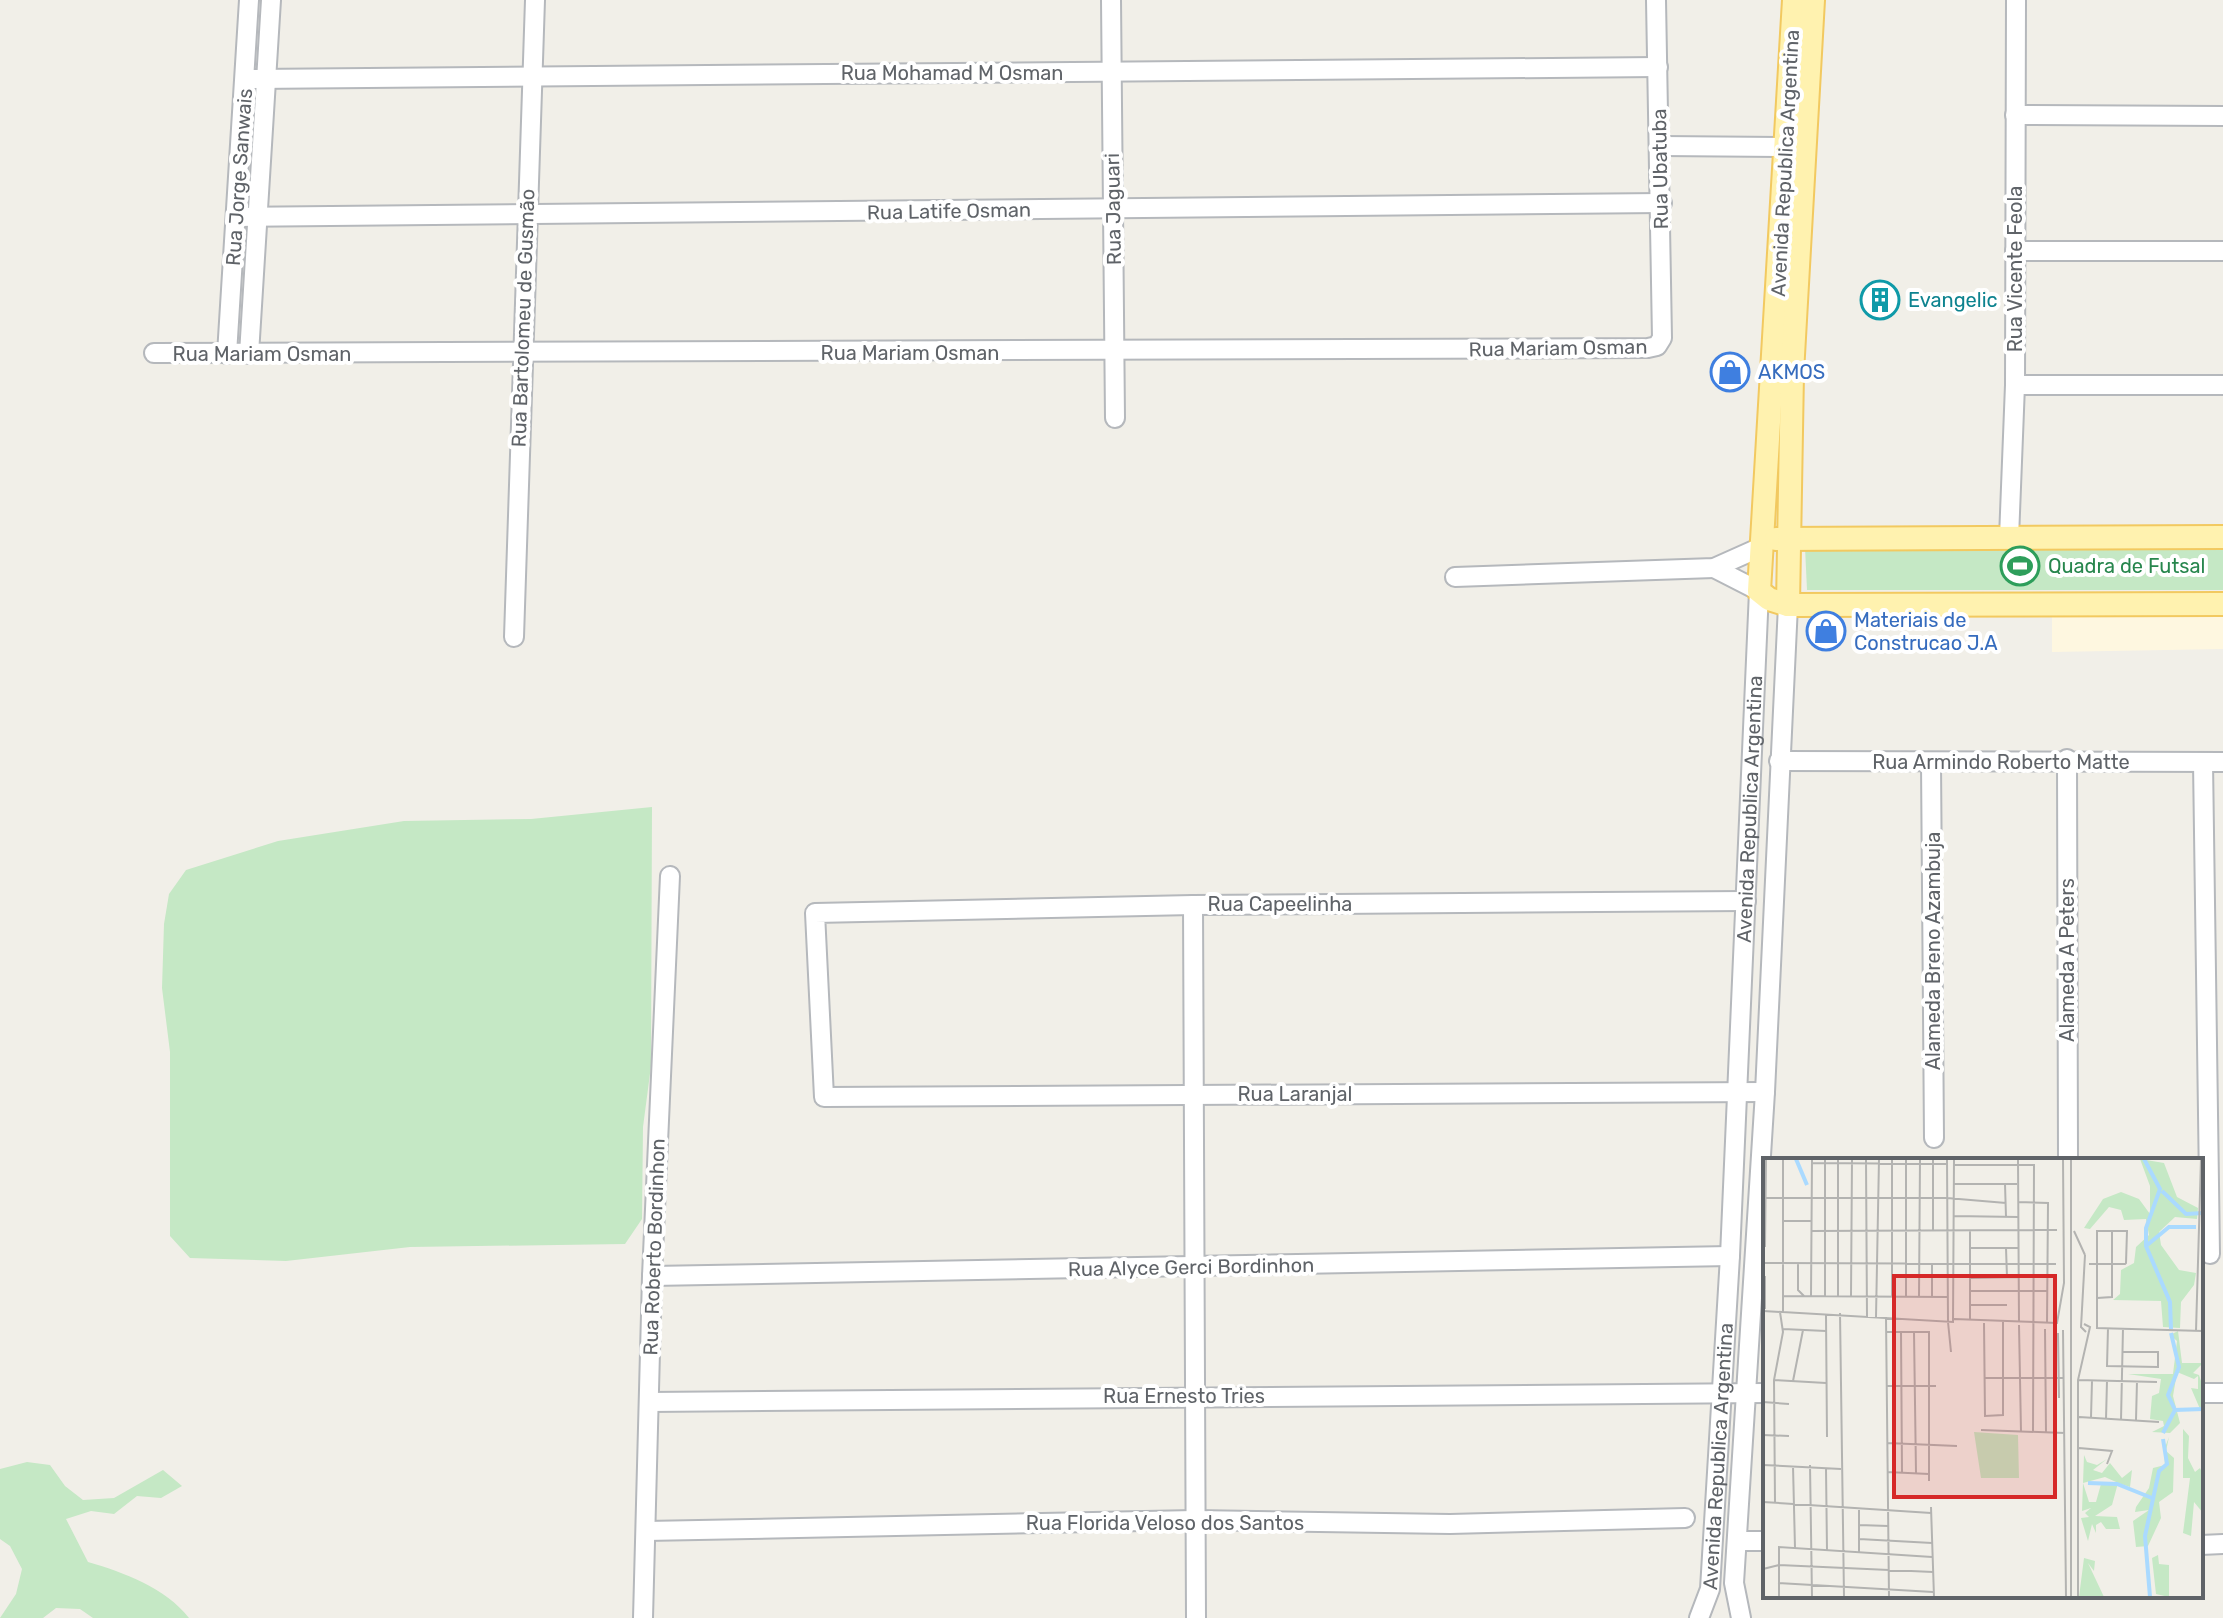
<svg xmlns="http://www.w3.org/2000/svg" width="2223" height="1618" font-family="Rubik,sans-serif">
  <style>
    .commercial { fill: #fef7e0 }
    .green { fill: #c5e8c5 }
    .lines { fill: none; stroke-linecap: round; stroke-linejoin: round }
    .minor-casing { stroke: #b5b8bc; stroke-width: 22 }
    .major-casing { stroke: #f2c960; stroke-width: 26 }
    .minor { stroke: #fff; stroke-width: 18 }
    .major { stroke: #fff2af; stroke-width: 22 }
    .labels { text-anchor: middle; stroke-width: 8; stroke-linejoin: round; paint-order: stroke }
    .street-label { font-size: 20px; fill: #5f6368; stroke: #fff }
    .culture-label { font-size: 20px; fill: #0d838f; stroke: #fff; text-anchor: start }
    .shop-label { font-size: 20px; fill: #366cbe; stroke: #fff; text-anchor: start }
    .leisure-label { font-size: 20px; fill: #27864d; stroke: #fff; text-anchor: start }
    .inset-river { fill: none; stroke: #aadaff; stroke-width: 4 }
    .inset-road { fill: none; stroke: #b3b3b1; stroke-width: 2 }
    .view { fill: #d62828; fill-opacity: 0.15; stroke: #d62828; stroke-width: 4 }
    .inset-edge { fill: none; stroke: #5f6368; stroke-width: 4 }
  </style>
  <rect width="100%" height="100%" fill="#f1efe8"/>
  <polygon class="commercial" points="2052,609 2223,610 2223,649 2052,652"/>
  <g class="green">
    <polygon points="1805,547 2223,547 2223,590 1807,590"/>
    <polygon points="652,807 651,1066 643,1127 642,1219 625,1244 410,1247 286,1261 190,1258 170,1236 170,1052 162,988 164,924 169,894 186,870 278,841 404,821 531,819"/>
    <path d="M27 1462 50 1465 65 1486 83 1500 114 1498 163 1470 182 1486 161 1498 137 1496 114 1514 91 1511 66 1519 88 1562C123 1572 166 1588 189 1618H93L80 1609 56 1608 43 1618H0L16 1594 22 1569 10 1546 0 1539V1469Z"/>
  </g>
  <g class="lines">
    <defs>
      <g id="minor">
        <polyline points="1111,0 1115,418"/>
        <polyline points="246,79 1658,67"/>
        <polyline points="2015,115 2223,116"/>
        <polyline points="1661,146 1786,147"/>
        <polyline points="236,217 1662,203"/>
        <polyline points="2015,251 2223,251"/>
        <polyline points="154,353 1648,348 1657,346 1662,338 1656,0"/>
        <polyline points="227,354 249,0"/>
        <polyline points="249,354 271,0"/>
        <polyline points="2015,385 2223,385"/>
        <polyline points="2009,538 2015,385 2016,0"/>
        <polyline points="1455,577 1714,568 1761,547"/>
        <polyline points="514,637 535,0"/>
        <polyline points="2067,759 2068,1160"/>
        <polyline points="1779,761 2223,762"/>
        <polyline points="2203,762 2210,1254"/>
        <polyline points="1931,763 1934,1138"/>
        <polyline points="1746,901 1193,905 815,913 824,1097 1765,1092"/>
        <polyline points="1193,905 1196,1618"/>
        <polyline points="652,1276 1730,1256"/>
        <polyline points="2201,1393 2223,1393"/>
        <polyline points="649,1402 1765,1393"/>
        <polyline points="646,1531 1195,1520 1450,1524 1685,1518"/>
        <polyline points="1737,1541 1765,1541"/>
        <polyline points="2201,1545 2223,1544"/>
        <polyline points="643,1618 652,1276 670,876"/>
        <path id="s1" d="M1699 1618 1710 1589 1730 1256 1759 591 1714 568"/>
        <polyline points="1741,1618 1734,1583 1765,1092 1788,605"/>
      </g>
      <g id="major">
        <polyline points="1794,0 1759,591 1769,599 1788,605 2223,604"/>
        <polyline points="1776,539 2223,537"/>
        <polyline points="1788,605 1792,373 1813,0"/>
      </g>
    </defs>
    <use href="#minor" class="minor-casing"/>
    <use href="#major" class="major-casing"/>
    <use href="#minor" class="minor"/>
    <use href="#major" class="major"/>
  </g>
  <defs>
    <symbol id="building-ring" viewBox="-11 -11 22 22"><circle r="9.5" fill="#fff" stroke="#0f9aa8" stroke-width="1.5"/><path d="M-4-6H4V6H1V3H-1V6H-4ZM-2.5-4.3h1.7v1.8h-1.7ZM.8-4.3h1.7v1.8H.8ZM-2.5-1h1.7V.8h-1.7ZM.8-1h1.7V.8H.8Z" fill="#0f9aa8"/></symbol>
    <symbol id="shop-ring" viewBox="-11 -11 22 22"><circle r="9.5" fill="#fff" stroke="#3f7fe0" stroke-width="1.5"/><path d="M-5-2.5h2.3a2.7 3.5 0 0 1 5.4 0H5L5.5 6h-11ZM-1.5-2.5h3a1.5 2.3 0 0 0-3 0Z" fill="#3f7fe0"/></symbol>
    <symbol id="stadium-ring" viewBox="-11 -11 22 22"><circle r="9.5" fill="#fff" stroke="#2e9e5b" stroke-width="1.5"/><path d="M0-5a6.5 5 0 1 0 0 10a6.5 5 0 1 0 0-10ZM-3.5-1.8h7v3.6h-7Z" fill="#2e9e5b"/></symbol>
  </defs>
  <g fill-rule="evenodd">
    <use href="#building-ring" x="1858" y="278" width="44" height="44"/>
    <use href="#shop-ring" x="1708" y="350" width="44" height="44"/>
    <use href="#stadium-ring" x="1998" y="544" width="44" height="44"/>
    <use href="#shop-ring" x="1804" y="609" width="44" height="44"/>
  </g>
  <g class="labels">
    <g class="street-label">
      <text x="952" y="80">Rua Mohamad M Osman</text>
      <text transform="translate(1785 163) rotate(-87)" y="7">Avenida Republica Argentina</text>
      <text transform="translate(1660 169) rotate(-91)" y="7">Rua Ubatuba</text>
      <text transform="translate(239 177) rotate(-86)" y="7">Rua Jorge Sanwais</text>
      <text transform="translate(1113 209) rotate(-91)" y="7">Rua Jaguari</text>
      <text transform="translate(949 211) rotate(-1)" y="7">Rua Latife Osman</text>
      <text transform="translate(2015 269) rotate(-90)" y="7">Rua Vicente Feola</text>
      <text transform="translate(523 318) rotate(-88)" y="7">Rua Bartolomeu de Gusmão</text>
      <text transform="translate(1558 348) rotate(-1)" y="7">Rua Mariam Osman</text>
      <text x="910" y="360">Rua Mariam Osman</text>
      <text x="262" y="361">Rua Mariam Osman</text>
      <text x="2001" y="769">Rua Armindo Roberto Matte</text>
      <text dy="7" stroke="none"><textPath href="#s1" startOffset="812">Avenida Republica Argentina</textPath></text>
      <text x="1280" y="911">Rua Capeelinha</text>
      <text transform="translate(1933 951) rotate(-90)" y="7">Alameda Breno Azambuja</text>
      <text transform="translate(2067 960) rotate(-90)" y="7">Alameda A Peters</text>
      <text x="1295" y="1101">Rua Laranjal</text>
      <text transform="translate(654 1247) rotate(-88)" y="7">Rua Roberto Bordinhon</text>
      <text transform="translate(1191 1267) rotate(-1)" y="7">Rua Alyce Gerci Bordinhon</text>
      <text x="1184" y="1403">Rua Ernesto Tries</text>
      <text dy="7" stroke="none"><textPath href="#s1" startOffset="164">Avenida Republica Argentina</textPath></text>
      <text x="1165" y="1530">Rua Florida Veloso dos Santos</text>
    </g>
    <g class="culture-label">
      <text x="1908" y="307">Evangelic</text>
    </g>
    <g class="shop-label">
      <text x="1758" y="379">AKMOS</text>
      <text x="1854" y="627">Materiais de<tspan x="1854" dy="23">Construcao J.A</tspan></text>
    </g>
    <g class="leisure-label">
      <text x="2048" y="573">Quadra de Futsal</text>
    </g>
  </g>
  <g transform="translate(1763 1158)">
    <rect width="440" height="440" fill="#f1efe8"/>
    <path d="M377 1 401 5 414 39 435 50 434 61 412 59 396 74 398 87 416 112 433 115 431 127 418 144 417 170 400 169 398 143 350 142 357 136 358 112 371 105 373 89 386 77 383 61 361 62 358 52 346 49 327 71 321 70 340 41 358 34 376 41 387 56V28ZM415 173 419 205H440L430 215 436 217 440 229V258L428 230 435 231V218L431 221 414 214 410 238 417 265 407 275 389 274 401 268 400 263 387 261 389 238 396 235 398 221 365 216H410L414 183 407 177ZM420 271 426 278 425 300 432 314 437 310 440 317V355L431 344 428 378 420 375 427 320H420ZM211 274 255 277 256 320H218ZM406 279 403 293 411 300 410 334 396 344 398 360 385 388 373 389 370 363 386 352 372 354 373 349 386 330 390 310 402 307 401 292ZM321 297 324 304 334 307 344 301 330 312 339 315 347 305 359 320 369 312 367 329 355 325 349 347 332 358 354 359 357 371H343L338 364 333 367V375L329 366 325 383 318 360 326 359 322 355 328 350 319 353ZM342 319 353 324 338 326 333 344H326L320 325ZM395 397 396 406 406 407V439L393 436 389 400ZM321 400 332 403 331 413 325 405 341 439H316Z" fill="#c5e8c5" fill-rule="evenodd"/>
    <path class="inset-river" d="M33 1 44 27M381 1 397 31 383 70V88L407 144 408 171M399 33 423 56 440 55M383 88 406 69H433M408 175 416 209 405 237 412 252M400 275 412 252 440 251M325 325 354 326 389 340M387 439 382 378 396 313 404 306 400 281"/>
    <path class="inset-road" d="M103 1 104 159M184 1 185 164M255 1 256 164M49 5 184 6M191 7H271L270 274M191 26H254M242 26 243 59M0 40H184L243 45M255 44 285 45 284 166M191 58 255 59M20 63H48M48 73 294 72M170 73V1M207 73V162M311 73 322 97M2 89 3 1M207 90H256M243 90 244 119M322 97 318 169 323 174M0 105 293 106M35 106V132L41 138M169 106V139M326 106H362L363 105 364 73H334V170M2 118V151M207 120 256 119M207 133H285M20 138 185 139M48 138 49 1M62 138V1M75 138V1M88 138 89 1M129 138V1M143 138V1M156 139 157 1M334 140 349 139V73M207 147H244M0 153 190 164 191 1M20 154V1M77 155 81 439M63 157 64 279M113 159 116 1M123 159 126 439M191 161 294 165 301 125 300 1M185 164 188 194M221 165 222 258 240 257V163M256 167 258 274M333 170 440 173M345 170 344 208 395 209V194H359M20 171 63 173M282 171 283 275M300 172 303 439M433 173 438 1M123 174H166V323M138 174 139 314M151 174 153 315M295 175 296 240M221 220H301M11 222 63 225M315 222 394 224M30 223 40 172M124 228H173M0 244 26 246M316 259 396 264M328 259 329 223M343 261 344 223M358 262 360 170M373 262 374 223M218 272 302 275M0 277 26 278M124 285 194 288M316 290 349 293 344 306M0 307 78 311M47 307 49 439M30 308 32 390M63 311 64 392M124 314 166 316M0 344 168 355M12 344 11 222 20 174 17 154M168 349 171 439M96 352V395M96 367 125 368M96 381 169 385M0 411 16 407 170 414M15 425 170 434M16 439V389L169 399M308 439V1M315 439V222L327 169 321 166"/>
    <path class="view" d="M131 118H292V339H131Z"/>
    <rect width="440" height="440" class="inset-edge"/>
  </g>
</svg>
